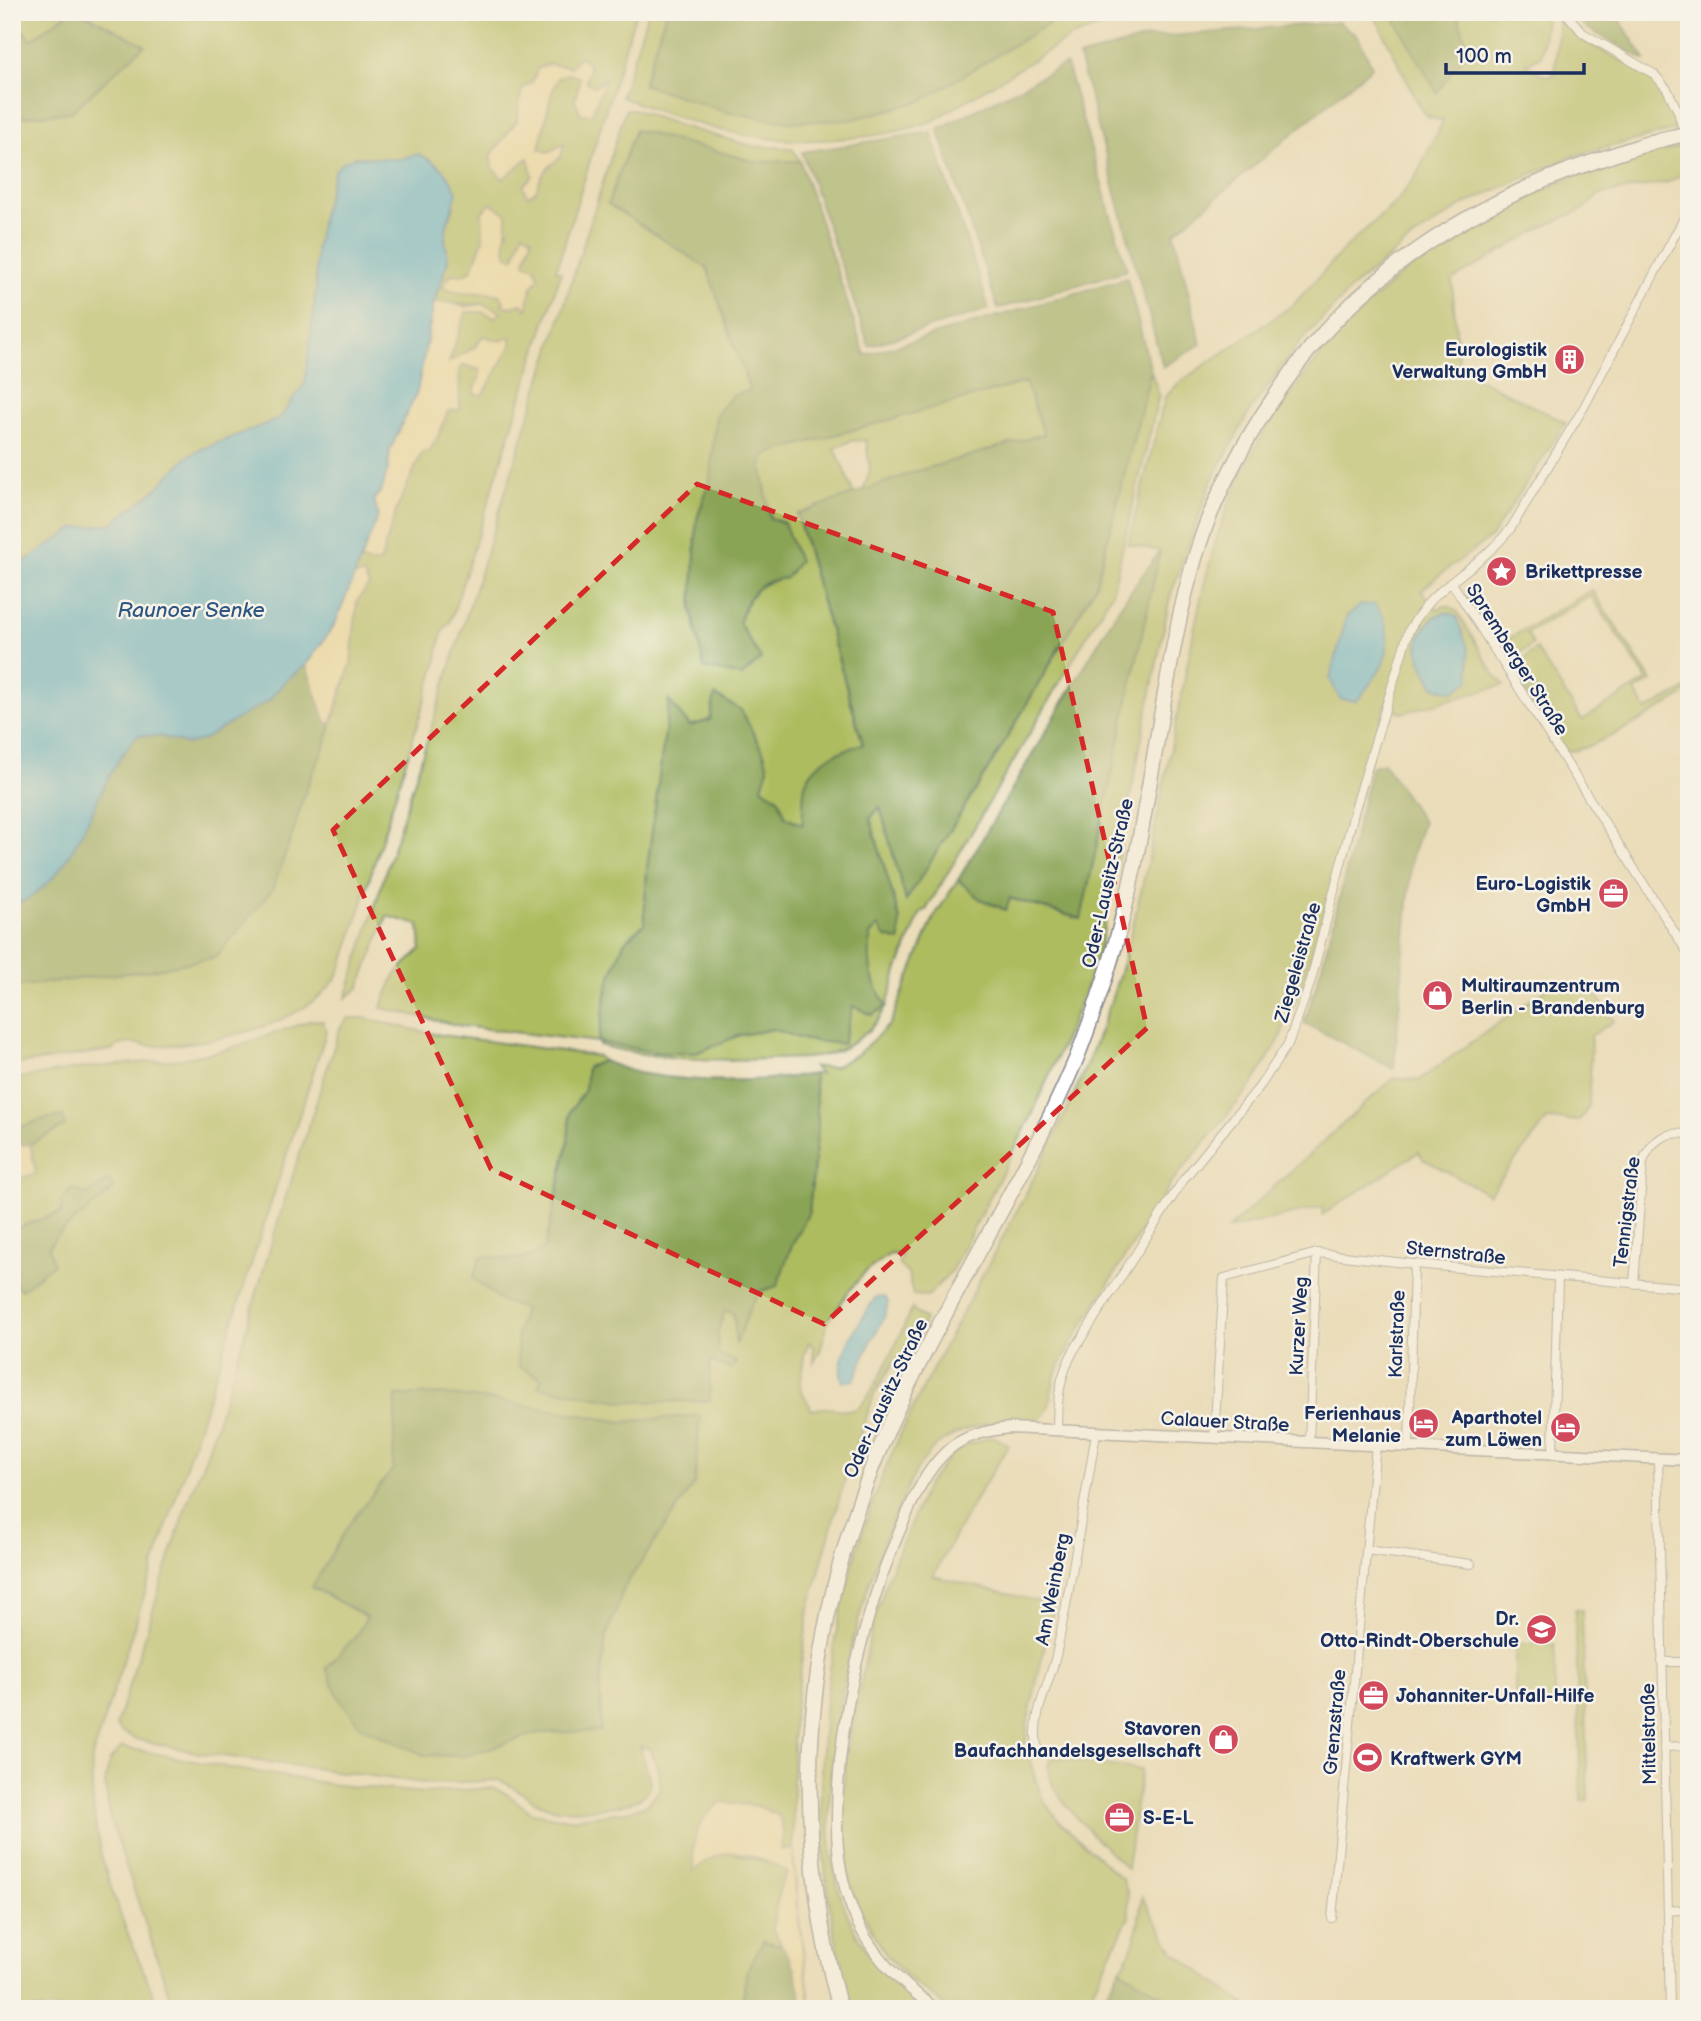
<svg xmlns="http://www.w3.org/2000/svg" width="1701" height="2021" font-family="'Balsamiq Sans',sans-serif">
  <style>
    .green { fill: #adbc5f; stroke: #64765e; stroke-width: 2; fill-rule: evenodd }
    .forest { fill: #8aa456; stroke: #526a5a; stroke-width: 2 }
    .sand { fill: #eeda9e; stroke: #84847e; stroke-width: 2 }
    .water { fill: #58b2d6; stroke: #3a709a; stroke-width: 2 }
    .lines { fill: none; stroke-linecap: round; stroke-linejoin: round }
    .street-casing { stroke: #83868c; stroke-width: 10 }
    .secondary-casing { stroke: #83868c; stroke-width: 13 }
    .highway-casing { stroke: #83868c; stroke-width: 17 }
    .street { stroke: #fff; stroke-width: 8 }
    .secondary { stroke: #fff; stroke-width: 10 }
    .highway { stroke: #fff; stroke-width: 14 }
    .highway-bridge-casing { stroke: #83868c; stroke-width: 17; stroke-linecap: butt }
    .highway-bridge { stroke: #fff; stroke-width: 14 }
    .marked { fill: none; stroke: #d62828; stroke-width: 5; stroke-dasharray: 14 9; stroke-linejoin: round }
    .labels { text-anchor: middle; stroke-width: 5; stroke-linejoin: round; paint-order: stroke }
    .poi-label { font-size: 19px; font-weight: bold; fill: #1b2f5e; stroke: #f7f3e8; text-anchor: end }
    .street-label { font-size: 19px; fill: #1b2f5e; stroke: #f7f3e8 }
    .water-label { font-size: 21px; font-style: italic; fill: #2d5682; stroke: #f7f3e8 }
  </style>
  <rect width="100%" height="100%" fill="#f7f3e8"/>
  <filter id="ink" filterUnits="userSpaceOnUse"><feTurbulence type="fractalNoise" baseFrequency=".0143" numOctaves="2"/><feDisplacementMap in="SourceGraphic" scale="14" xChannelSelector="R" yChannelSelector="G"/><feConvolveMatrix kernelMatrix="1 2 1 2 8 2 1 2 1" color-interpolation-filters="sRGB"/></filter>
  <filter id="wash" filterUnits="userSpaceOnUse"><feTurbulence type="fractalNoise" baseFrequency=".00686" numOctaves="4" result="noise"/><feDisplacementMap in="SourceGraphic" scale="28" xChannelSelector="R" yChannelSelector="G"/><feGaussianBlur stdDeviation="1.57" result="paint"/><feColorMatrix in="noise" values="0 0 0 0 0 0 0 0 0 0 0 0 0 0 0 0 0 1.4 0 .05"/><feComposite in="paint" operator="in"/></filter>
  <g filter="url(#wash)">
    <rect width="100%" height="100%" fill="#ebddb9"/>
    <g class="green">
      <polygon points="12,12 69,12 31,40 12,15"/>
      <path d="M81 12H413L438 20 440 12H636L556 271 561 272 450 623C439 631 439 649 437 661L349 945C345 956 342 970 335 980 299 1028 214 1042 158 1046 142 1047 127 1037 112 1050L12 1065V987L151 970 215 957 307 786 325 745 351 663 357 601 369 585 363 574 352 577 359 560 368 563 380 562 396 511 422 452 429 451 438 436 448 411 459 370 464 365 480 370 481 380 474 389 511 346V338L500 341 483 336 475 347 448 363 466 311 482 312 495 317 482 304C464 307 452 302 434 302L448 261 445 239 447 224 454 207 418 154 399 159 355 157 335 170 323 212 316 250V291L305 383 279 419 202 449 187 457 155 490 111 524 75 528 12 570V118L71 112 144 45ZM586 60 589 69 585 80 595 87 604 79 592 114H581L575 101 580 78 569 73 558 78 551 95 539 149 548 152C547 166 540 177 536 191L528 195 524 186 533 176 528 157 503 178 490 157 517 120 548 65 570 67ZM508 230 503 242 507 256 514 259 523 233 530 247 525 260 531 287 527 309 522 304 511 307 503 304 504 301 501 295C481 290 462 296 443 287L451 274 463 275 471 271 483 240Z"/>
      <path d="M648 12H666L643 85 850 120 921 101 1068 12H1212L1107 25 1071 37 934 120C907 131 880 135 851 138 763 147 702 129 621 97Z"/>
      <path d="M1368 12H1391L1398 22 1468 49 1457 12H1547L1541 56 1526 64 1545 76 1555 74 1559 12 1581 40 1640 70 1654 82 1663 95 1678 129 1570 157 1465 204 1410 240 1355 285 1300 342 1251 409 1212 480 1170 597 1097 963 1033 1113 952 1270 928 1296 913 1295 908 1274 898 1264 902 1255 890 1254 865 1272 848 1292 828 1322 820 1351 814 1362 813 1347 809 1342 804 1356 800 1388 812 1410C818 1409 823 1407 829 1408 838 1408 847 1413 856 1409 872 1400 904 1327 912 1308L925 1320 908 1352 895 1360 874 1395 843 1485 809 1609 793 1723V1849H781L783 1833 779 1816 757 1806 721 1802 711 1858 730 1852 771 1863 787 1872 780 1887 772 1928 782 1945 763 1941 746 1973 742 2009H174L110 1818 105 1784 109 1761 122 1747 230 1768 337 1785 425 1793 492 1788 507 1794 532 1813 569 1819 624 1812 647 1805 661 1787 658 1769 650 1749 640 1746 651 1785C650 1786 646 1794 645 1794 630 1809 564 1814 545 1806 528 1800 516 1786 498 1780L431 1784 200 1753 135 1739 123 1733 116 1726 188 1500 206 1456 234 1369 280 1215 340 1028 348 1018H363L434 1034 598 1056 603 1061 587 1068 585 1090 570 1112 568 1144 545 1247C526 1264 505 1258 481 1256L501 1301 524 1309 517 1334 542 1379 538 1387 709 1401 710 1361 736 1362 718 1354V1331L725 1310 734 1314 736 1344 752 1303 792 1245 809 1212 818 1125 814 1074H820L814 1067H834L858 1054 890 1024 934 917 958 880 980 899 1005 910 1009 898 1080 919 1160 551 1128 544 1165 397 1180 382 1293 305 1342 251 1397 201 1416 176 1443 121 1428 117 1420 107 1378 22ZM440 1394 498 1401 622 1422 699 1415 695 1482 625 1586 606 1637 600 1684V1731L537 1733 465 1756 424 1755 326 1668 356 1636 367 1617 312 1587 393 1469 396 1396Z"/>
      <path d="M626 109H633L680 126 752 146 792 148 800 161 757 162 635 130 608 203 707 267 750 391 716 414 710 480 697 519 692 609 761 659 739 623C749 595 754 582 786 578L790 539 784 523 770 518 761 464 766 454 1026 382 1044 434 914 472 863 491 870 471 866 440 851 441 835 448 854 494 797 515 863 745 802 825 785 816 779 799 762 787 768 768 764 753 752 733 710 720 690 726 669 702 647 869 644 924 624 942 608 984 598 1042 696 1053 740 1035 773 1029 805 1040 853 1005 886 1006 874 986 869 965V935L877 926 900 920 870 818 880 807 906 900 1000 750 1096 585 1151 371 1159 395 1112 593 926 910 921 912C914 930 906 948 899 966 892 985 890 1005 877 1021 866 1034 850 1046 834 1052 814 1060 791 1058 770 1059 713 1061 655 1060 599 1045L598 1042 462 1026 381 1008 395 975 421 949 419 925 387 916 359 988 346 998Z"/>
      <path d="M1682 146 1686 172 1669 182 1599 195 1584 209 1543 227 1452 280 1459 369 1566 423 1491 537 1437 577 1421 591 1437 609C1446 604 1449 605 1457 611L1494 674 1504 685 1402 713 1389 706 1397 668 1301 988 1278 1042 1252 1085 1171 1183 1071 1344 1055 1376 1048 1409 1040 1419C1006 1420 973 1422 943 1441 919 1456 906 1491 895 1516 863 1588 845 1663 835 1740 829 1789 825 1840 838 1887 854 1942 880 1977 926 2009H853C791 1800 822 1584 921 1392 992 1251 1077 1118 1122 966 1148 874 1164 780 1183 687 1200 598 1217 504 1267 428 1307 367 1356 310 1413 265 1442 243 1475 225 1507 208 1536 193 1566 178 1597 168 1625 159 1654 153 1682 146Z"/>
      <path d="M1467 590 1501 643 1592 590 1652 681 1635 691 1646 710 1689 687V692C1667 705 1588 754 1567 751 1553 742 1547 725 1544 710L1540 707 1541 704 1523 681 1521 686C1516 668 1522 659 1536 649L1582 720 1647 680 1591 596 1527 633 1533 644C1529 647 1524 652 1518 653 1496 658 1477 613 1467 597Z"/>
      <polygon points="1557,981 1576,991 1588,983 1614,1021 1591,1036 1589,1106 1579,1121 1548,1119 1489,1194 1423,1159 1419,1152 1322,1215 1323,1207 1228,1229 1393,1078 1419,1080"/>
      <path d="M312 1020 323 1021 326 1029 324 1039 92 1757C89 1829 105 1878 132 1944 141 1966 151 1986 159 2009H12V1281L22 1290 56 1236 114 1189 87 1195 62 1211 14 1229 12 1175 19 1179 36 1173 30 1144 64 1126 62 1116 44 1119 12 1130V1079L83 1068 181 1059 229 1049Z"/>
      <polygon points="993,1436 1009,1445 970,1508 933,1576 1054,1605 1028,1720 1025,1746 1042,1798 1056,1818 1123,1880 1128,1894 1129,1917 1083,2009 950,2009 910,1980 886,1955 858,1906 850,1883 843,1843 841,1816 846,1754 873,1623 889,1574 927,1485 953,1453 966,1445"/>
      <polygon points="1575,1610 1582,1610 1588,1800 1581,1800"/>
      <rect x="1515" y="1644" width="40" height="62"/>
      <path d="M1051 1757 1141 1770 1127 1869C1106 1847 1050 1798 1048 1768 1048 1766 1050 1759 1051 1757Z"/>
      <path d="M1142 1896 1174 1952 1251 2009H1183L1120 1969C1136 1949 1139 1921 1142 1896Z"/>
    </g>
    <g class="forest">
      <polygon points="69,12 81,12 145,45 71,112 12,118 12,15 31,40"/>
      <polygon points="666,12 1068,12 921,101 850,120 788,122 726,112 643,84"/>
      <polygon points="1391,12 1457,12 1468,49 1437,93"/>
      <polygon points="1572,12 1615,12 1646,61 1587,28"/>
      <polygon points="1338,22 1358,36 1372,67 1174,233 1201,344 1163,367 1079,57 1146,38"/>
      <polygon points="1066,64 1127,270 998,309 938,129"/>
      <path d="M635 130 757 162 800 161 865 355 1127 278 1151 371 1096 584 1000 750 906 901 880 807 870 818 900 920V941L886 937 878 926 870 935C869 967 869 979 887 1006L872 1015 853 1006 843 1044 805 1040 773 1029 740 1035 696 1053H660L598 1042 608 984 624 942 644 924 647 869 669 701 690 726 710 720 715 695 741 710 764 753 768 768 762 787 779 799 785 816 802 825C804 812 801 791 807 780 818 757 841 751 863 744L797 514 914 472 1044 434 1025 382 766 454 761 464 770 518 784 523 799 561 786 578C754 582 749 595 739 623L761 659 742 676 704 668 692 609 697 519 710 480 716 414 733 395 750 390 707 268 608 204Z"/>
      <polygon points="931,132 989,309 869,346 802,152"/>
      <polygon points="1160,551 1081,919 1010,898 1006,910 980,899 958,880 1120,606"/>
      <path d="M306 665 326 722 331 724 325 745 307 786 290 842 272 890 216 957 151 970 12 987V906C73 882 86 812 118 761 124 752 131 743 137 735L160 736 186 744 247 713 269 700 286 680Z"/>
      <polygon points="1526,673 1543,700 1540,707 1549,710 1553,717 1551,725 1547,726 1521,686 1523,676"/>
      <path d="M1384 763 1423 822 1412 856 1394 1069 1304 1023C1333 939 1349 851 1372 766Z"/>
      <path d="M603 1061C617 1066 631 1072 645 1074 699 1083 759 1082 814 1074L818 1125 809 1212 792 1245 777 1286 761 1291 752 1303 736 1345 734 1314 725 1310 718 1331V1353L737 1363 730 1369 710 1361V1401L626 1402 538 1387 542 1379 518 1366 517 1334 524 1309 501 1301 473 1278 481 1256C505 1258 526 1264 545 1247L568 1144 570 1112 585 1090 587 1067Z"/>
      <polygon points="63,1116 65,1126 30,1144 12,1146 12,1130 44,1119"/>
      <polygon points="109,1179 114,1189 56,1236 48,1248 54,1264 21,1290 12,1281 12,1227 14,1229 62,1212 61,1201 72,1188 87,1195"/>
      <polygon points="440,1394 498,1401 622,1422 700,1415 695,1482 625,1586 606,1637 600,1684 601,1731 537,1733 465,1756 424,1755 361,1727 339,1698 326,1668 356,1636 367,1617 312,1587 349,1524 393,1469 396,1396"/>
      <polygon points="763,1941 782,1945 795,1968 804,2009 742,2009 746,1973"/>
      <polygon points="1120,1969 1176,2004 1183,2009 1097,2009"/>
    </g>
    <g class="sand">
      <path d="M579 57 586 60 589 69 586 81 595 87 606 77 592 114H581L575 101 580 78 569 73 558 78 551 95 539 149 548 152 564 144 561 157C547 167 541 174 536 191L527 196 523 186 533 176 528 158 503 179 494 170 490 157 517 120 522 89 532 82 538 68 548 64 570 67Z"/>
      <path d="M491 203 507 214C508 230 502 241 507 256L514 258 523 232 532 238 525 260 526 264 535 267 539 278 531 288 527 310 522 304 511 307 502 305 504 301 500 295C481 290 462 296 443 287L451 274 463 275 471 271 483 240 482 212Z"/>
      <path d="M434 302H447L465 307 482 304 502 312 495 317 482 312H466L449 362 475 347 483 336 500 341 511 337V346L483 395 474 394C474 384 481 383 480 370L464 365 459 370 460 410 448 411 438 436 429 452H422L396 511 380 563H368L359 560 378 516 374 499 382 490 388 468 390 450 417 392Z"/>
      <polygon points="363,574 369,585 357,601 351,663 331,724 326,722 306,665 335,624 352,577"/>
      <polygon points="30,1144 36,1173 19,1179 12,1175 12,1146"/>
      <path d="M721 1802 757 1806 779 1816 783 1833 781 1849H793L797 1906 811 2009H804L795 1968 772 1928 780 1887 787 1872C774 1864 743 1850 728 1853 714 1855 704 1863 693 1871 693 1839 693 1822 721 1802Z"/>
    </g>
    <g class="water">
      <path d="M418 154C437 162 449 173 457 192L447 225 445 239 448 261 434 302 417 392 390 450 388 468 382 490 374 499 378 516 335 624 306 665 286 680 269 700 202 740 186 744 160 736 137 735C131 744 123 752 118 761 86 812 73 883 12 906L13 569 75 528 111 524 155 490 187 457 202 449 279 419 305 383 316 291V250L323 212 335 170 343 162 355 157 399 159Z"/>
      <path d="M1374 604C1384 616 1385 618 1387 633 1390 666 1375 676 1357 701L1340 699 1330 679 1347 616 1361 605Z"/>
      <path d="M1447 612 1456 616 1468 648 1470 680 1452 692 1434 687C1423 664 1408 647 1428 624 1434 617 1437 614 1447 612Z"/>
      <path d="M884 1297 888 1301C887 1318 875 1332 868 1348 863 1359 860 1369 854 1380L843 1382C832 1358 863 1318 875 1298Z"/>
    </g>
  </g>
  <g filter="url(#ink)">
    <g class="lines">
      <defs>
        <g id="street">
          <polyline points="1565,12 1583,33 1654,74 1667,89 1678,111 1689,156"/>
          <polyline points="1452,583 1689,955"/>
          <path d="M1634 1284 1643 1162C1650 1141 1667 1129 1689 1135"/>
          <path d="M1057 1431C1057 1400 1059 1377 1074 1350L1184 1179 1260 1086 1288 1044 1310 984 1355 809 1409 630C1417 618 1425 604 1436 595 1462 572 1490 555 1511 528L1584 407 1687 212 1689 204"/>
          <polyline points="1214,1438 1224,1278 1317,1253 1414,1264 1689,1288"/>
          <polyline points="1309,1442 1317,1253"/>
          <polyline points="1409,1446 1414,1264"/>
          <polyline points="1553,1452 1558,1278"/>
          <polyline points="1658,1458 1670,2009"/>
          <polyline points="1366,1550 1471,1564"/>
          <polyline points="1662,1662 1689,1662"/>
          <polyline points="1664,1747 1689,1746"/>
          <path d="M1038 1750C1029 1716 1051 1683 1057 1651 1072 1578 1084 1505 1096 1433"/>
          <polyline points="1668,1911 1689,1909"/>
          <polyline points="1332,1918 1376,1445"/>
        </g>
        <path id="secondary" d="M936 2009C899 1982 868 1953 852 1909 842 1883 837 1854 837 1826 836 1726 863 1614 903 1523 914 1497 926 1470 947 1451 964 1435 988 1430 1010 1428L1689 1460"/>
        <path id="highway" d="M840 2009C782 1797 810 1590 904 1394 958 1282 1025 1178 1074 1064 1087 1034 1097 1002 1107 972 1137 879 1149 779 1167 683 1176 630 1187 576 1206 525 1226 474 1253 426 1285 382 1354 282 1458 213 1570 170 1597 160 1625 151 1652 142"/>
      </defs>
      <use href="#street" class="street-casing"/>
      <use href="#secondary" class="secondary-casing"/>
      <use href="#highway" class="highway-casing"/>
      <use href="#street" class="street"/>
      <use href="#secondary" class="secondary"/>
      <use href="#highway" class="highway"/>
      <defs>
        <polyline id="highway-bridge" points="1652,142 1689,133"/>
      </defs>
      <use href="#highway-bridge" class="highway-bridge-casing"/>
      <use href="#highway-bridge" class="highway-bridge"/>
    </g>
  </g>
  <path d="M0 0H1701V2021H0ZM697 484 1053 612 1147 1028 824 1324 491 1169 333 830Z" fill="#ebddb9" fill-opacity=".55" fill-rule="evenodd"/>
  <path class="marked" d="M697 484 1053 612 1147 1028 824 1324 491 1169 333 830Z"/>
  <defs>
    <symbol id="building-disc" viewBox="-11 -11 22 22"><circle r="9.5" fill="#d1495b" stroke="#f7f3e8"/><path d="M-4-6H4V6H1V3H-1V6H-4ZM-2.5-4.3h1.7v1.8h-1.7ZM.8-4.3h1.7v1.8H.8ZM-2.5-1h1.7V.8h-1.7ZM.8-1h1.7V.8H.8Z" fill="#fff"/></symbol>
    <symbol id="sight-disc" viewBox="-11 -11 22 22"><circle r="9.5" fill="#d1495b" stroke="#f7f3e8"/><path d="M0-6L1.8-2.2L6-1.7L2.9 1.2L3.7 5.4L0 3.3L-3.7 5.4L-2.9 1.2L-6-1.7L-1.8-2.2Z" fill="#fff"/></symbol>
    <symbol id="office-disc" viewBox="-11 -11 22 22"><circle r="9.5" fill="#d1495b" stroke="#f7f3e8"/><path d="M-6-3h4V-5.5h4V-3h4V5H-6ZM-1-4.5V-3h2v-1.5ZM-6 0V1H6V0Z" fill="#fff"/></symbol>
    <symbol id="shop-disc" viewBox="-11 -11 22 22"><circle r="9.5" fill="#d1495b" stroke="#f7f3e8"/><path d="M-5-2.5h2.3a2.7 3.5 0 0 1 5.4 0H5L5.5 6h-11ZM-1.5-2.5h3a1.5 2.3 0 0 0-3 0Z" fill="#fff"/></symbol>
    <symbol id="hotel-disc" viewBox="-11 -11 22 22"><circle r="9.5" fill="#d1495b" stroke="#f7f3e8"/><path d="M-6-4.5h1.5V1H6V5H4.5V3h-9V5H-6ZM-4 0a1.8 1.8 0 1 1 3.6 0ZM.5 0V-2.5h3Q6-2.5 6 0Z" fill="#fff"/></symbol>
    <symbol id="school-disc" viewBox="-11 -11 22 22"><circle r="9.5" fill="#d1495b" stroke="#f7f3e8"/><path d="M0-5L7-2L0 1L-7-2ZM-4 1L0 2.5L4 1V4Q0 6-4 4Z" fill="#fff"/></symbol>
    <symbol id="stadium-disc" viewBox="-11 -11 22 22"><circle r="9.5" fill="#d1495b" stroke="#f7f3e8"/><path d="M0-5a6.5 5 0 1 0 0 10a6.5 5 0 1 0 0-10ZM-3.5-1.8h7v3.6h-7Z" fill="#fff"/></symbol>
  </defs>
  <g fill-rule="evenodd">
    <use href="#building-disc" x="1552" y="342" width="35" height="35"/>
    <use href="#sight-disc" x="1484" y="554" width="35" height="35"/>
    <use href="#office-disc" x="1596" y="876" width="35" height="35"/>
    <use href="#shop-disc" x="1420" y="978" width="35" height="35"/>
    <use href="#hotel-disc" x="1406" y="1406" width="35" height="35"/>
    <use href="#hotel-disc" x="1548" y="1410" width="35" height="35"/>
    <use href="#school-disc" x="1524" y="1612" width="35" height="35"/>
    <use href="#office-disc" x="1356" y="1678" width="35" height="35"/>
    <use href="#shop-disc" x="1206" y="1722" width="35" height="35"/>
    <use href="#stadium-disc" x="1350" y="1740" width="35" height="35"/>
    <use href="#office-disc" x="1102" y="1800" width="35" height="35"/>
  </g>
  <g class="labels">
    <g class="poi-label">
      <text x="1547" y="356">Eurologistik<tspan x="1547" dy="22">Verwaltung GmbH</tspan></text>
      <text x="1525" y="578" text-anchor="start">Brikettpresse</text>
      <text x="1591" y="890">Euro-Logistik<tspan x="1591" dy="22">GmbH</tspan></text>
      <text x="1461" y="992" text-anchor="start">Multiraumzentrum<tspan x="1461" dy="22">Berlin - Brandenburg</tspan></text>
      <text x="1401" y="1420">Ferienhaus<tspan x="1401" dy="22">Melanie</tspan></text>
      <text x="1542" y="1424">Aparthotel<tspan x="1542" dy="22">zum Löwen</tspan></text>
      <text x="1519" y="1625">Dr.<tspan x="1519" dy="22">Otto-Rindt-Oberschule</tspan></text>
      <text x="1396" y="1702" text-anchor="start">Johanniter-Unfall-Hilfe</text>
      <text x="1201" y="1735">Stavoren<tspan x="1201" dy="22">Baufachhandelsgesellschaft</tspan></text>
      <text x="1390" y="1765" text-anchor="start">Kraftwerk GYM</text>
      <text x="1143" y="1824" text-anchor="start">S-E-L</text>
    </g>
    <g class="street-label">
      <text transform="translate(1518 659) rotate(58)" y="7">Spremberger Straße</text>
      <text transform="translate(1107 883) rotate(-77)" y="7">Oder-Lausitz-Straße</text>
      <text transform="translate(1297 962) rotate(-74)" y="7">Ziegeleistraße</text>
      <text transform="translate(1626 1212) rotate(-83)" y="7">Tennigstraße</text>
      <text transform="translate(1456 1252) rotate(6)" y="7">Sternstraße</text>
      <text transform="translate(1298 1326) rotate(-87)" y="7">Kurzer Weg</text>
      <text transform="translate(1396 1334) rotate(-88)" y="7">Karlstraße</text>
      <text transform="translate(885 1398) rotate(-65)" y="7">Oder-Lausitz-Straße</text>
      <text transform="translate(1225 1421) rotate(3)" y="7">Calauer Straße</text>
      <text transform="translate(1052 1589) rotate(-79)" y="7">Am Weinberg</text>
      <text transform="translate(1334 1722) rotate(-85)" y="7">Grenzstraße</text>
      <text transform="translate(1648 1734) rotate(-91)" y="7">Mittelstraße</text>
    </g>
    <g class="water-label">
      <text x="191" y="617">Raunoer Senke</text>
    </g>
  </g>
  <rect width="1701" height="2021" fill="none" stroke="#f7f3e8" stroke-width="42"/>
  <path d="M1446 63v10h138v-10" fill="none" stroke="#1b2f5e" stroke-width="3.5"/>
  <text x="1456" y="63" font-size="21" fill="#1b2f5e" stroke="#f7f3e8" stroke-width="5" paint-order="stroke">100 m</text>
</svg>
